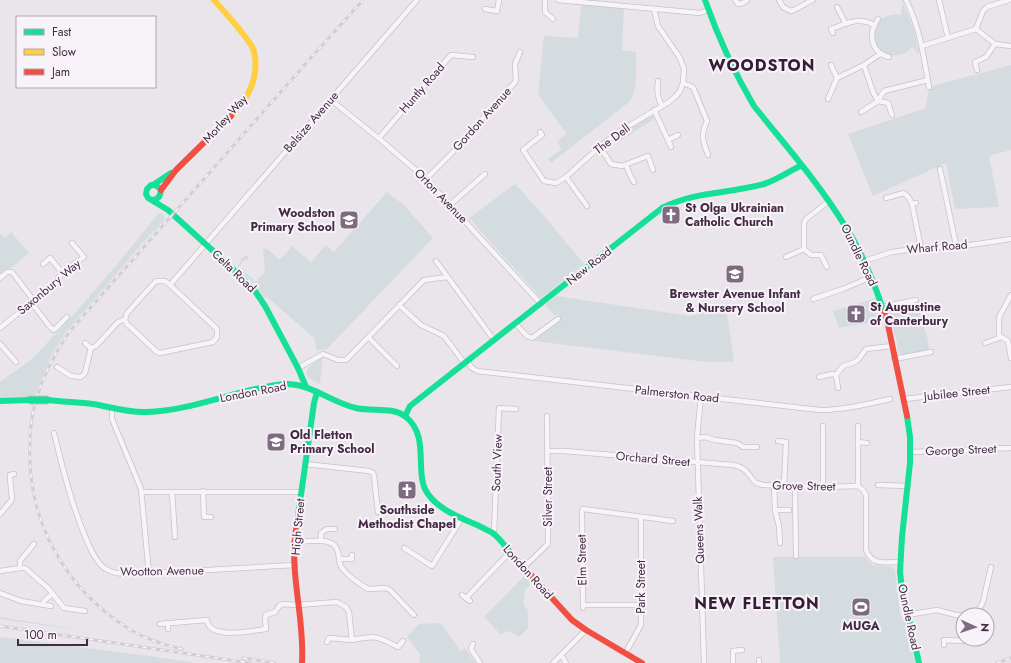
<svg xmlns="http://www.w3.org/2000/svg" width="1011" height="663" font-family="Jost,sans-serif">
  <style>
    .green { fill: #d5dcdf }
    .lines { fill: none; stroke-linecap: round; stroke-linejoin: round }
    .street-casing { stroke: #c8c2c8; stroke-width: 6 }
    .street { stroke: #f7f4f7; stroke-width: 4.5 }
    .fast { stroke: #16e098; stroke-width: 6 }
    .slow { stroke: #ffcf43; stroke-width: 6 }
    .jam { stroke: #f24e42; stroke-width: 6 }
    .rail-casing { stroke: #d2cdd2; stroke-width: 3 }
    .rail { stroke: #f8f3f9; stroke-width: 1.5; stroke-dasharray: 4.5; stroke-linecap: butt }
    .fast-bridge-casing { stroke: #c8c1c8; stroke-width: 9; stroke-linecap: butt }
    .fast-bridge { stroke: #16e098; stroke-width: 7 }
    .labels { text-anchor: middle; stroke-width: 4; stroke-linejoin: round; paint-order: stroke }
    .street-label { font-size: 12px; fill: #452a45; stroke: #f8f3f9 }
    .poi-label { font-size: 12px; font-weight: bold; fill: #452a45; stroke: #f8f3f9; text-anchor: start }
    .district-label { font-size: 16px; font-weight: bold; letter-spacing: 1px; fill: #361c36; stroke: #f8f3f9 }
  </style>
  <rect width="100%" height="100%" fill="#eae5ea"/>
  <g class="green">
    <path d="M902 2 914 29 919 54 912 47C907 53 900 56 893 55 866 53 868 10 901 15Z"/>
    <path d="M581 5 624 9 622 50 636 52C635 67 640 88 629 102L551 163 548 159 562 149 557 141 567 134 538 95 544 36 578 38Z"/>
    <polygon points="1011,65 1011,150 989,156 999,207 955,209 946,163 873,196 848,134 926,108 929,87"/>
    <polygon points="649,116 653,116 654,119 617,143 614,139"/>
    <polygon points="515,184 546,218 584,264 541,298 469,218"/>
    <polygon points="387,192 405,206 433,238 327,349 317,351 314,338 267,297 264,298 255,284 237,268 242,258 245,256 248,256 249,258 247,260 245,259 239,267 256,282 265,272 263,250 266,248 280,260 292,246 311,262 326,245 334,252"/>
    <polygon points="159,213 163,214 165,217 163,222 148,237 65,333 52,354 35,395 29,396 29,397 0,398 0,382 32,359 76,312 113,269"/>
    <polygon points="11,232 29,253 0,277 0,233 5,238"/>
    <polygon points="557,296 689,316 726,307 734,362 706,362 534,341 562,319 558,314 555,316 545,304"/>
    <polygon points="877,298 884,320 839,328 833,311"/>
    <polygon points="913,302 916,303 917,305 927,336 929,349 927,351 905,355 898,352 897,343 889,311 892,306"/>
    <path d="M323 357 320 384C296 374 309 366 323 357Z"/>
    <polygon points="773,557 865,557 872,565 892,567 895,570 900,614 906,624 915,663 780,663"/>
    <polygon points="525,575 532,582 524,592 525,598 523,602 528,611 528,628 519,637 508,631 500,634 484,617"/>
    <polygon points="0,617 92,632 0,619"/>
    <polygon points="440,623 461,651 465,648 475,663 419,663 420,654 407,637 419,624"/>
    <polygon points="0,637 142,655 197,663 0,663"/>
  </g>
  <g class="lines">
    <defs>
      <g id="street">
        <polyline points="545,0 545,12 553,19"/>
        <polyline points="558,0 700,13 708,10"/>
        <polyline points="735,0 738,4 743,3 747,0"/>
        <path d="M779 0 783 7 791 11C799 9 805 3 813 0"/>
        <path d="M906 0C921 31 923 54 929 87"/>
        <polyline points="939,0 948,38"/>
        <polyline points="837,7 846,24"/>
        <polyline points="485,9 497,11 499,0"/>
        <path d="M878 19C868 33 870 52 889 57"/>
        <polyline points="976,29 995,44 1011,46"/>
        <path d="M833 33 831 29C846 24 858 16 874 25"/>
        <polyline points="922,46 976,29 983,11 987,7 1009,0"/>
        <polyline points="831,65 837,78"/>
        <polyline points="977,70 975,62 986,57 995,44"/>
        <path d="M658 81C657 91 657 97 662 106"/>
        <path d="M683 83 693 87 707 121C700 136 703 141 708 155"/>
        <polyline points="828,99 837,78 864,65 880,54"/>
        <polyline points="331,100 382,141 426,179 541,304"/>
        <polyline points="654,110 668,140 678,135"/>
        <polyline points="861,112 878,101 873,92 864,65"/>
        <polyline points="892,115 888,103 878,101 884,91 928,80"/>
        <polyline points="540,132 542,135 523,150 544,181 556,183 566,177 596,150 617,133 669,102 675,97 680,91 683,83 684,69 680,58 658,26 654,9"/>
        <polyline points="379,138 451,55 473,57"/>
        <polyline points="668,140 671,147"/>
        <polyline points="600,147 611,164 622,166 648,156 653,170"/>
        <polyline points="626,165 630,175 634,182"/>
        <polyline points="940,169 956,245"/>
        <polyline points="566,177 587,206"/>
        <polyline points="426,179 453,152 516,81 515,64 520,52"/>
        <polyline points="886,198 904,193 909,198 912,204"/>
        <polyline points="916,203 912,204 921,248"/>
        <polyline points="451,204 485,174"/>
        <polyline points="804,249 811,255 821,255 827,267"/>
        <polyline points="786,257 804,249 804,223 806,219 829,201"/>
        <polyline points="436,261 494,340"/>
        <polyline points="864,261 892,252 921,248 964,246 1011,239"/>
        <polyline points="43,264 50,258 60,270 63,272"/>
        <polyline points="0,278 7,272 12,272 34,301"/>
        <polyline points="170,285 417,0"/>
        <polyline points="813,299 843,289 871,277"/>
        <polyline points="31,302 50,327 54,330 67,317"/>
        <polyline points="399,305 421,325 444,336 465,364"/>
        <polyline points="882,307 916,300"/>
        <polyline points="516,324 527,336 532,338 558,319"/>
        <polyline points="0,328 50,288 63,272 84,257 72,243"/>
        <polyline points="1000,336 1008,341 1011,358"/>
        <polyline points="369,338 397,366"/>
        <polyline points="85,343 91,348"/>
        <polyline points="985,343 999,338 999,317 1011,295"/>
        <polyline points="0,344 16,362"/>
        <polyline points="894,359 931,352"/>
        <path d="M468 362 471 367 477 371 820 410C844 410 868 404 890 399"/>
        <polyline points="57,367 71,376 81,377 85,373 91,348 96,346 118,322 125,319 127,313 156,281 165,281 170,285 217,329 217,337 213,342 160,353 157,352 126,323 125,319"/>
        <polyline points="298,368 323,354 338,360 346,360 424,280 447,277"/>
        <polyline points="819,377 832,374 836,375"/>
        <polyline points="838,388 836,375 843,366 853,363 858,360 866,349 892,346"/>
        <polyline points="701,396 697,438 704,663"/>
        <polyline points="904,399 1011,387"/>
        <polyline points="112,409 112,419 141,489 149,574"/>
        <path d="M54 433C63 470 72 506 87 541 91 550 95 560 103 567 113 575 127 574 138 574L295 565"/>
        <polyline points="697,438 705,437 715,440 737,443 743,447 757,447"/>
        <polyline points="778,441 786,442 784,486"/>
        <polyline points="858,442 867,443"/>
        <path d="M548 451H564L733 465C748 468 747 474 756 483L763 485 823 487 858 486 863 490 866 495V550C872 566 886 562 900 562"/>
        <polyline points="911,452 1011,448"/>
        <polyline points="305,464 369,471 373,473 374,476 378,512"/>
        <polyline points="878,485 908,486"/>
        <polyline points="774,486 775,510 779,526 780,543"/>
        <polyline points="795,486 796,556"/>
        <polyline points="858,486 858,426"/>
        <polyline points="823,487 823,426"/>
        <polyline points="203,491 204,517 211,517"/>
        <polyline points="142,492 301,492"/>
        <polyline points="172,492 175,537"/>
        <polyline points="775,510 789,510"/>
        <polyline points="0,514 11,501 12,498 10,478 10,475 14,474"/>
        <polyline points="494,534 499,408 516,409"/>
        <polyline points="321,541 321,533 327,529 335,529"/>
        <path d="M294 542C304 542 318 539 328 542 340 545 338 556 340 564 342 572 361 585 368 589L386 588 390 590 414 615"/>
        <polyline points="404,548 432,566 462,518"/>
        <polyline points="340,559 352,559 352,555"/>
        <polyline points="524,567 548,544 547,416"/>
        <polyline points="20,568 20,561 34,544"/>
        <polyline points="0,571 20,568 25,568 48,588 64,608 85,611"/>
        <polyline points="0,593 21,601 51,606"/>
        <polyline points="462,595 470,601"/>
        <polyline points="466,598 510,552"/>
        <polyline points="43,605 44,601 52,594"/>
        <polyline points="583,605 641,605"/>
        <polyline points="583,608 582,511 583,509 673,521"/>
        <polyline points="907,615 937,610 956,615 963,615"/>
        <polyline points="976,615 983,602 991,567"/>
        <polyline points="168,623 168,629"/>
        <path d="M160 624 207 620C209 640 251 631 266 629L265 618 266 615 275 612 280 605 283 604 298 605 337 602 346 607 349 612 352 640 329 638 327 642"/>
        <path d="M352 640C375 635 377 636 398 647L403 641"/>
        <polyline points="473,644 471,649 480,663"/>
        <polyline points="944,645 944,640 964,641 970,639"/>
        <polyline points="626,652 641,625 641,517"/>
        <polyline points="562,656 566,663"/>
        <polyline points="759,660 759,663"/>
        <polyline points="553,663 586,630"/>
        <polyline points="733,663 733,651 742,650"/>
      </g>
    </defs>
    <use href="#street" class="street-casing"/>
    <use href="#street" class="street"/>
    <g class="fast">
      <path d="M705 0C718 37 734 72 754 106 785 145 819 183 845 226 862 252 874 282 884 312"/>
      <polyline points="153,185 171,173"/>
      <path d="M153 200C159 199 161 195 161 189L155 185H151L147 189 146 194 148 198 168 210 233 269 255 291 265 306 298 368 306 387"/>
      <path d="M48 400C63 402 78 402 93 404 111 407 128 413 147 412 181 411 214 399 247 391 260 388 275 384 288 384 313 385 333 403 356 408 372 412 392 406 406 417 431 437 413 474 428 494 440 511 462 518 481 527 485 529 490 531 494 534 500 539 505 546 510 552"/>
      <polyline points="0,401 29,400"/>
      <path d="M405 416 410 406 662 208C695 191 729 194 764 184 777 180 788 172 800 166"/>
      <polyline points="907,416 910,437 910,463 902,537 900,572 902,589 919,663"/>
      <polyline points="296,530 314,403 317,392"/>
    </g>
    <path class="slow" d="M214 0C223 10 251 41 254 51 260 76 248 100 231 116"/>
    <g class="jam">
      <polyline points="161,190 176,170 231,116"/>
      <polyline points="884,312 888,325 907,416"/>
      <path d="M296 530C289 574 305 619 302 663"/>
      <polyline points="510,552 572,620 586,630 642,663"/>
    </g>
    <defs>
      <g id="rail">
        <polyline points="0,626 250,663"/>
        <path d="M182 649C164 645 145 639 129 629 64 588 26 519 30 442 30 429 32 414 36 400 43 376 55 353 69 332L308 61 363 0"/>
        <polyline points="243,658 275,663"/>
        <polyline points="997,663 1011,658"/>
      </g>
    </defs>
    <use href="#rail" class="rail-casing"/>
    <use href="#rail" class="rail"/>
    <defs>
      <polyline id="fast-bridge" points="29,400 48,400"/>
    </defs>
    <use href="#fast-bridge" class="fast-bridge-casing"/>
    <use href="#fast-bridge" class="fast-bridge"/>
  </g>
  <defs>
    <symbol id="church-square" viewBox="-11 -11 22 22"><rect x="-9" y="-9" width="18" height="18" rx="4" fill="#7f6b7f" stroke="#f8f3f9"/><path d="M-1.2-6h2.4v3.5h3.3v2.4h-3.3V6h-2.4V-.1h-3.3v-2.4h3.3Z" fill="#fff"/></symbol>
    <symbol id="school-square" viewBox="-11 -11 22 22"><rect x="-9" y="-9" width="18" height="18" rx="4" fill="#7f6b7f" stroke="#f8f3f9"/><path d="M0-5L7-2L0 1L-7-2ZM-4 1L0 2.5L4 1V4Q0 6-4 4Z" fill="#fff"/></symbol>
    <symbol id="stadium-square" viewBox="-11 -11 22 22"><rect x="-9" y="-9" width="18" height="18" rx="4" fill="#7f6b7f" stroke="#f8f3f9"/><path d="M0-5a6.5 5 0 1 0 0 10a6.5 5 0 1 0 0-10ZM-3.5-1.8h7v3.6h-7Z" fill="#fff"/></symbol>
  </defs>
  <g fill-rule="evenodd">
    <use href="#church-square" x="660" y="204" width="22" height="22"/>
    <use href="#school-square" x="338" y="209" width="22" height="22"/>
    <use href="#school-square" x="724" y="263" width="22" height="22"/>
    <use href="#church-square" x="845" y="303" width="22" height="22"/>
    <use href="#school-square" x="265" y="431" width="22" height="22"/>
    <use href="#church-square" x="396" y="479" width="22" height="22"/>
    <use href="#stadium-square" x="850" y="596" width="22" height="22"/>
  </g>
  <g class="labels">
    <g class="street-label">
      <text transform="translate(422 88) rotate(-49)" y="4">Huntly Road</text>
      <text transform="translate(225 119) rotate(-48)" y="4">Morley Way</text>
      <text transform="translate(482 119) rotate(-48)" y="4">Gordon Avenue</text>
      <text transform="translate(311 122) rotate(-49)" y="4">Belsize Avenue</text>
      <text transform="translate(612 139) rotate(-37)" y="4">The Dell</text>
      <text transform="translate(441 196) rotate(46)" y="4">Orton Avenue</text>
      <text transform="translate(937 247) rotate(-5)" y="4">Wharf Road</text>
      <text transform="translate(859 255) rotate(64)" y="4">Oundle Road</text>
      <text transform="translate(589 266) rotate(-38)" y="4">New Road</text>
      <text transform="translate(234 271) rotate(44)" y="4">Celta Road</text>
      <text transform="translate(49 287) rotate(-40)" y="4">Saxonbury Way</text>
      <text transform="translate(253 392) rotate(-11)" y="4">London Road</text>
      <text transform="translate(957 393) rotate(-6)" y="4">Jubilee Street</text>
      <text transform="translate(677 394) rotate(6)" y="4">Palmerston Road</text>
      <text transform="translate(961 450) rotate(-2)" y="4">George Street</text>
      <text transform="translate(653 459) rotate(5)" y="4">Orchard Street</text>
      <text transform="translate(497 463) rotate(-88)" y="4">South View</text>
      <text transform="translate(804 486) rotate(1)" y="4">Grove Street</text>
      <text transform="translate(548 497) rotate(-90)" y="4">Silver Street</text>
      <text transform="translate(298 527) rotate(-85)" y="4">High Street</text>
      <text transform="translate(699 530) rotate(-92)" y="4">Queens Walk</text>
      <text transform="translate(582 560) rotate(-91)" y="4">Elm Street</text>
      <text transform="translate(162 571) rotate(-1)" y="4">Wootton Avenue</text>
      <text transform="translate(528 572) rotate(48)" y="4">London Road</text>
      <text transform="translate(641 587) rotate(-90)" y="4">Park Street</text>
      <text transform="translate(909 617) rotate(78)" y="4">Oundle Road</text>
    </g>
    <g class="poi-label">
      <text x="685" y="212">St Olga Ukrainian<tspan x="685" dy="14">Catholic Church</tspan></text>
      <text x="335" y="217" text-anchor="end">Woodston<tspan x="335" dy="14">Primary School</tspan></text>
      <text x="735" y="298" text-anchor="middle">Brewster Avenue Infant<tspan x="735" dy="14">&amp; Nursery School</tspan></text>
      <text x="870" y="311">St Augustine<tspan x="870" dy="14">of Canterbury</tspan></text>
      <text x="290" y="439">Old Fletton<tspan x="290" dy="14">Primary School</tspan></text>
      <text x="407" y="514" text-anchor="middle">Southside<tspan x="407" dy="14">Methodist Chapel</tspan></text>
      <text x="861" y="630" text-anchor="middle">MUGA</text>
    </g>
    <g class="district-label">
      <text x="762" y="71">WOODSTON</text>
      <text x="757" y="609">NEW FLETTON</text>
    </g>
  </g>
  <rect x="16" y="16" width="140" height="72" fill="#f8f3f9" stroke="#b0a3b1"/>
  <rect x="24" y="29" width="20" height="6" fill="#16e098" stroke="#b0a3b1"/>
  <text x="52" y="36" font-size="12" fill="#452a45">Fast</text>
  <rect x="24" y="49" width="20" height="6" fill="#ffcf43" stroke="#b0a3b1"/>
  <text x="52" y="56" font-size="12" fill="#452a45">Slow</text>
  <rect x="24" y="69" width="20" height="6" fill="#f24e42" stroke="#b0a3b1"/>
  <text x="52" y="76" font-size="12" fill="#452a45">Jam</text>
  <g transform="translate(975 627) rotate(93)"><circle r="19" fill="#f8f3f9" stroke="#b0a3b1"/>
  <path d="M0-3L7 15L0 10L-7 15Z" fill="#7f6b7f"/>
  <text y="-6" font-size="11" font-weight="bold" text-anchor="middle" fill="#452a45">N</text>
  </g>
  <path d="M18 639v6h69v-6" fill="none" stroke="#452a45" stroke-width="2"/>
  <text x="24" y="639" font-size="12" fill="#452a45" stroke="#f8f3f9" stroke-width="3" paint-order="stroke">100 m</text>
</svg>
